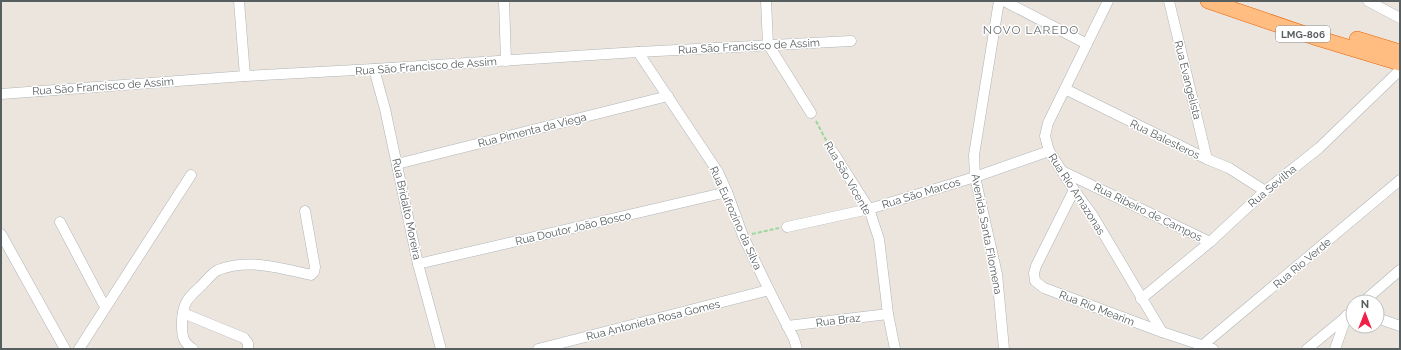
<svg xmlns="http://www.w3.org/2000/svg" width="1401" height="350" font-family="Raleway,sans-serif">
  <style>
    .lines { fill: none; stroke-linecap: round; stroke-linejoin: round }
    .minor-casing { stroke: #afb4b7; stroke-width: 11 }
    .highway-casing { stroke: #ea6100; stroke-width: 16 }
    .path { stroke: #9cd89b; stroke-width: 2; stroke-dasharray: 4 2; stroke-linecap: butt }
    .minor { stroke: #fff; stroke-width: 10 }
    .highway { stroke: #ffbd82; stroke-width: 15 }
    .labels { text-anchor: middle; stroke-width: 3; stroke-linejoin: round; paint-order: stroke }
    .shield { fill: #fff; stroke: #898e90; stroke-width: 1 }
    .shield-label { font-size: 10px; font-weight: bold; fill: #575e60 }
    .street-label { font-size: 11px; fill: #575e60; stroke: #fff }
    .neighbourhood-label { font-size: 12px; letter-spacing: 1px; fill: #687073; stroke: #fff }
  </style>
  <rect width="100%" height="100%" fill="#ece5de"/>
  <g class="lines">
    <defs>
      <g id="minor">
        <polyline points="239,1 245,76"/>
        <polyline points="504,1 506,61"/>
        <polyline points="766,1 768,44 811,113"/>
        <polyline points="999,1 974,155 975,177 997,274 1004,349"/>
        <polyline points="1004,1 1087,44"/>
        <polyline points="1108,1 1048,123 1045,136 1049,151 1074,190 1093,216 1162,332"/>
        <polyline points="1169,1 1207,159"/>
        <polyline points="1368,1 1400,18"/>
        <polyline points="638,52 718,172 727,192 743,236 769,290 794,339 797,349"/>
        <polyline points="374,69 385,109 418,264 441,349"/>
        <polyline points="1065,89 1207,159 1229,168 1265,191"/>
        <polyline points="1,94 245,76 374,69 638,52 851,41"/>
        <polyline points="833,152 869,209 879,239 888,314 895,349"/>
        <polyline points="397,164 668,96"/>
        <polyline points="1064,172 1210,242"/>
        <polyline points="1074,190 1036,266 1034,273 1035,281 1044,288 1162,332 1213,349"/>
        <polyline points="60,222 105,307"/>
        <polyline points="787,227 869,209 975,177 1049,151"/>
        <polyline points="1,234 65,349"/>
        <polyline points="418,264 727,192"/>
        <polyline points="1141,299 1210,242 1265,191 1319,148 1400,70"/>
        <polyline points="1363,302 1400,270"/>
        <polyline points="183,313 244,338 248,343 248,349"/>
        <polyline points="1377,318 1400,326"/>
        <polyline points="787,326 888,314"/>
        <polyline points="1203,345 1400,180"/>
        <polyline points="79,349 191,175"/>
        <path d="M193 349C181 341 182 334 182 320 183 303 188 298 200 287 205 282 212 273 218 270 248 258 281 268 311 275L314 272 315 267 305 211"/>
        <polyline points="538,349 769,290"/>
        <polyline points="1307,349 1353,311"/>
        <polyline points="1335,349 1347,315"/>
      </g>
      <g id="highway">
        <polyline points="1208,1 1314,37 1400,63"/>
        <polyline points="1357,39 1400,52"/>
      </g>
    </defs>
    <use href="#minor" class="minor-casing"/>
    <use href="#highway" class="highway-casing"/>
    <g class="path">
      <polyline points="816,121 828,144"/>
      <polyline points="752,234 779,228"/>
    </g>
    <use href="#minor" class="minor"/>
    <use href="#highway" class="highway"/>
  </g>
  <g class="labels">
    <rect class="shield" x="1276" y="26" width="54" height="16" rx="3"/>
    <g class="shield-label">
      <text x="1303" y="38">LMG-806</text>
    </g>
    <g class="street-label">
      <text transform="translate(749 46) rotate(-3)" y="4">Rua São Francisco de Assim</text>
      <text transform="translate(426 66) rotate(-4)" y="4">Rua São Francisco de Assim</text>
      <text transform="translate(1188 80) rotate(76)" y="4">Rua Evangelista</text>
      <text transform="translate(103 86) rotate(-4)" y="4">Rua São Francisco de Assim</text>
      <text transform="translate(532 130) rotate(-14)" y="4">Rua Pimenta da Viega</text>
      <text transform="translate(1165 139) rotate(26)" y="4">Rua Balesteros</text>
      <text transform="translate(848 178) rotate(60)" y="4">Rua São Vicente</text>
      <text transform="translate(1272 186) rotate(-40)" y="4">Rua Sevilha</text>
      <text transform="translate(921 193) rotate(-17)" y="4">Rua São Marcos</text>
      <text transform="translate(1077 194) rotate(57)" y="4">Rua Rio Amazonas</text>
      <text transform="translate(407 209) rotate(78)" y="4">Rua Bridalto Moreira</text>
      <text transform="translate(1148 212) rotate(26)" y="4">Rua Ribeiro de Campos</text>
      <text transform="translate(736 218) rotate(66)" y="4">Rua Eufrozino da Silva</text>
      <text transform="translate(573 228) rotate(-13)" y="4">Rua Doutor João Bosco</text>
      <text transform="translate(987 234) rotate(79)" y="4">Avenida Santa Filomena</text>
      <text transform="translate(1302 263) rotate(-40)" y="4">Rua Rio Verde</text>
      <text transform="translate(1097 308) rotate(21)" y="4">Rua Rio Mearim</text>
      <text transform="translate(653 320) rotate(-14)" y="4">Rua Antonieta Rosa Gomes</text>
      <text transform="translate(838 320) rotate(-7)" y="4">Rua Braz</text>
    </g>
    <g class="neighbourhood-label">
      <text x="1031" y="34">NOVO LAREDO</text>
    </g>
  </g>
  <rect width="1401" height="350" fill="none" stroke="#575e60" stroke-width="4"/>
  <g transform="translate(1365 314)"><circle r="19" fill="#ffffff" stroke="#bcbfbf"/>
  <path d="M0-3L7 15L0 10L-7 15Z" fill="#f11f47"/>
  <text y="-6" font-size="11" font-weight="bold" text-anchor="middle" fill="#575e60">N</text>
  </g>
</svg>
